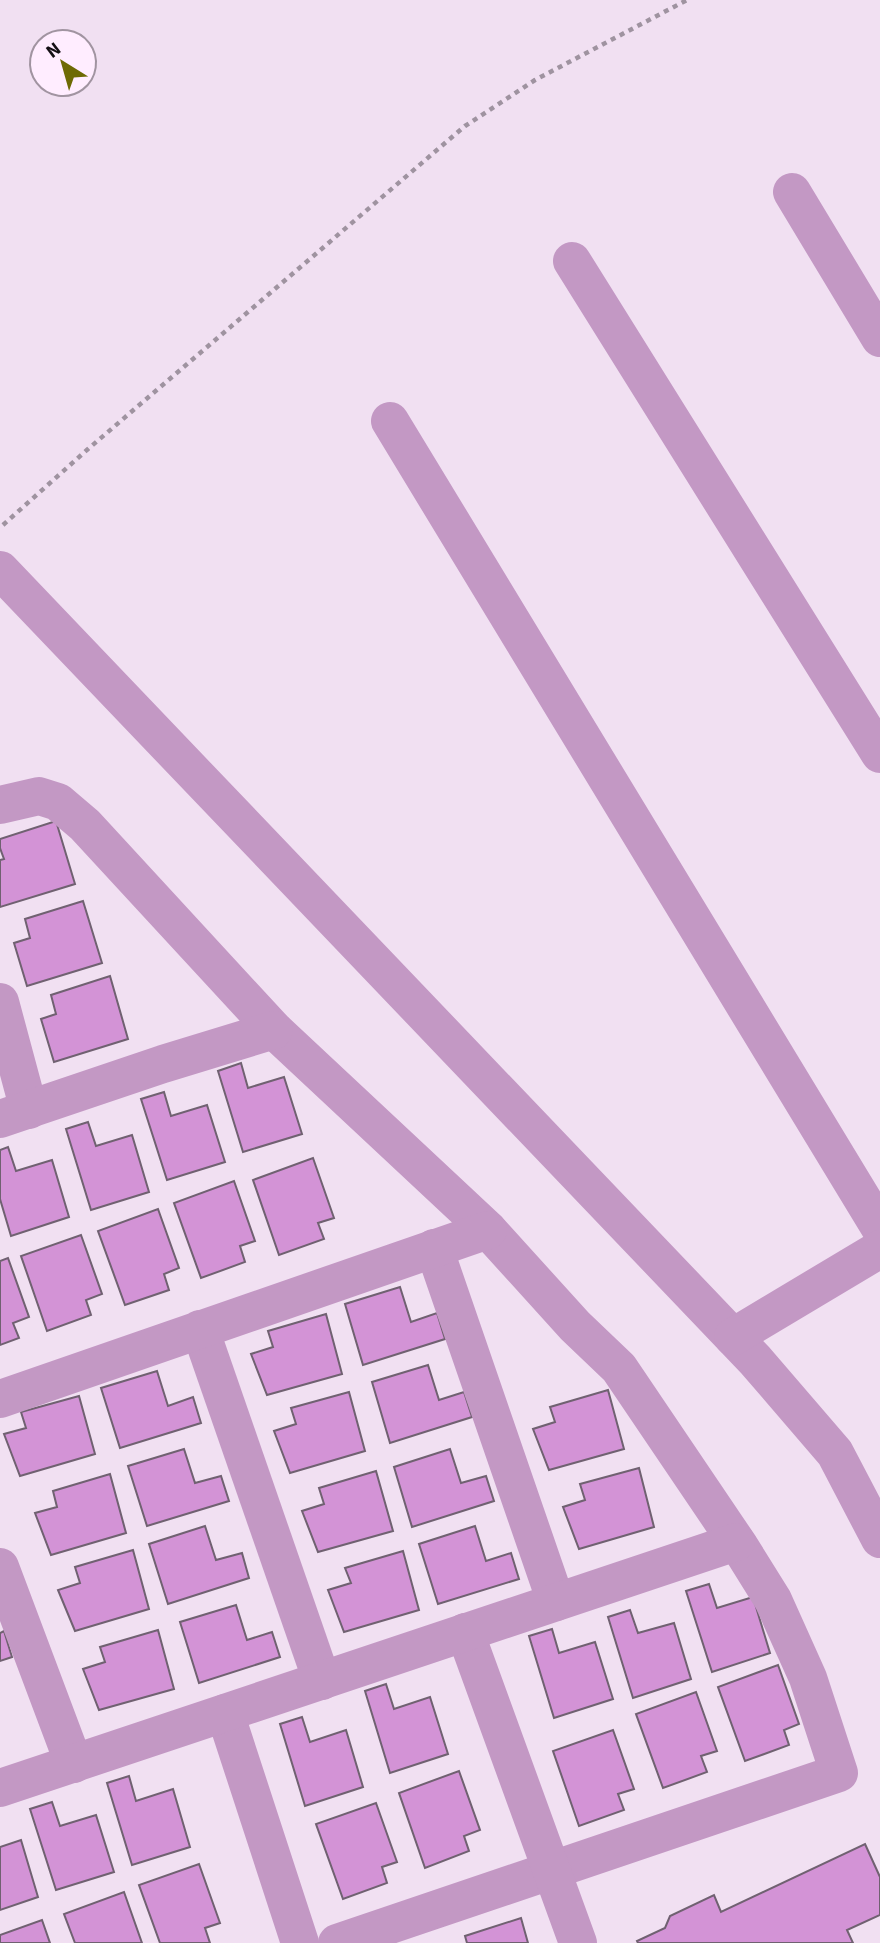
<svg xmlns="http://www.w3.org/2000/svg" width="880" height="1943" font-family="'Source Sans 3',sans-serif">
  <style>
    .building { fill: #d393d6; stroke: #706171; stroke-width: 2 }
    .lines { fill: none; stroke-linecap: round; stroke-linejoin: round }
    .path { stroke: #9f93a0; stroke-width: 4.5; stroke-dasharray: 5 5; stroke-linecap: butt }
    .minor { stroke: #c398c4; stroke-width: 38 }
  </style>
  <rect width="100%" height="100%" fill="#f1e0f2"/>
  <g class="building">
    <polygon points="56,821 75,884 0,907 0,860 4,859 0,848 0,839"/>
    <polygon points="83,901 102,963 27,986 14,943 30,938 25,919"/>
    <polygon points="110,976 128,1039 54,1062 41,1019 56,1014 51,995"/>
    <polygon points="241,1063 248,1088 284,1077 302,1134 243,1152 218,1071"/>
    <polygon points="164,1092 171,1116 207,1105 225,1162 167,1180 141,1099"/>
    <polygon points="88,1122 96,1146 132,1135 149,1192 91,1210 66,1129"/>
    <polygon points="8,1147 16,1171 52,1160 69,1217 11,1236 0,1199 0,1150"/>
    <polygon points="313,1158 334,1218 318,1223 324,1239 279,1255 253,1180"/>
    <polygon points="234,1181 255,1241 240,1246 245,1262 201,1278 174,1203"/>
    <polygon points="158,1209 179,1268 164,1274 169,1290 125,1305 98,1231"/>
    <polygon points="81,1235 102,1294 86,1300 91,1315 47,1331 21,1256"/>
    <polygon points="8,1258 29,1317 13,1323 19,1338 0,1345 0,1261"/>
    <polygon points="400,1287 411,1322 437,1313 445,1339 363,1365 345,1304"/>
    <polygon points="326,1314 342,1374 267,1395 251,1354 273,1347 268,1331"/>
    <polygon points="428,1365 439,1400 464,1392 472,1417 390,1443 372,1382"/>
    <polygon points="157,1371 168,1406 193,1397 201,1423 120,1448 101,1388"/>
    <polygon points="608,1390 624,1449 549,1470 533,1429 555,1422 550,1407"/>
    <polygon points="349,1392 365,1451 290,1473 274,1431 296,1424 291,1408"/>
    <polygon points="79,1396 95,1454 20,1476 4,1434 26,1428 21,1412"/>
    <polygon points="184,1449 195,1483 221,1476 229,1501 147,1526 128,1466"/>
    <polygon points="450,1449 461,1483 486,1476 494,1501 412,1527 394,1467"/>
    <polygon points="639,1468 654,1527 579,1549 563,1507 585,1500 580,1484"/>
    <polygon points="376,1471 393,1531 318,1552 302,1511 324,1504 319,1488"/>
    <polygon points="110,1474 126,1533 51,1555 35,1513 57,1507 53,1491"/>
    <polygon points="205,1526 216,1560 242,1553 249,1578 168,1604 149,1544"/>
    <polygon points="475,1526 486,1561 511,1553 519,1579 438,1604 419,1544"/>
    <polygon points="133,1550 149,1609 75,1631 58,1590 80,1583 75,1567"/>
    <polygon points="403,1551 419,1610 344,1632 328,1590 351,1583 345,1568"/>
    <polygon points="709,1584 717,1608 753,1597 770,1653 712,1672 686,1591"/>
    <polygon points="236,1605 247,1640 272,1632 280,1657 199,1683 180,1622"/>
    <polygon points="630,1610 638,1633 674,1623 691,1679 633,1698 608,1617"/>
    <polygon points="552,1629 559,1653 595,1642 613,1699 554,1718 529,1636"/>
    <polygon points="158,1630 174,1689 99,1710 83,1669 105,1662 100,1647"/>
    <polygon points="4,1631 12,1657 0,1661 0,1633"/>
    <polygon points="778,1665 799,1724 784,1730 789,1745 745,1761 718,1687"/>
    <polygon points="386,1684 394,1709 430,1697 448,1754 390,1773 365,1691"/>
    <polygon points="696,1692 717,1751 701,1756 707,1772 663,1788 636,1714"/>
    <polygon points="302,1717 310,1742 346,1730 363,1787 305,1806 280,1724"/>
    <polygon points="613,1730 634,1789 618,1794 624,1810 579,1826 553,1751"/>
    <polygon points="459,1771 480,1830 464,1836 469,1851 425,1868 399,1793"/>
    <polygon points="129,1776 136,1801 173,1789 190,1847 132,1865 107,1783"/>
    <polygon points="52,1802 60,1826 96,1815 114,1872 56,1890 30,1809"/>
    <polygon points="376,1803 397,1862 382,1867 387,1883 343,1899 316,1824"/>
    <polygon points="21,1840 38,1897 0,1910 0,1847"/>
    <polygon points="865,1844 880,1877 880,1915 847,1930 853,1943 638,1943 637,1941 665,1928 670,1916 714,1895 721,1912"/>
    <polygon points="199,1864 220,1923 205,1928 210,1943 160,1943 139,1885"/>
    <polygon points="124,1892 142,1943 75,1943 64,1914"/>
    <polygon points="521,1918 528,1943 467,1943 465,1936"/>
    <polygon points="42,1920 50,1943 0,1943 0,1935"/>
  </g>
  <g class="lines">
    <polyline class="path" points="3,525 88,449 465,126 535,80 687,0"/>
    <g class="minor">
      <polyline points="792,192 880,338"/>
      <polyline points="572,261 880,754"/>
      <polyline points="390,421 880,1228"/>
      <polyline points="0,570 755,1360 835,1453 880,1539"/>
      <polyline points="0,805 39,796 58,802 85,825 274,1030 488,1230 575,1326 619,1368 740,1547 773,1600 808,1678 839,1773 337,1943"/>
      <polyline points="0,1002 29,1110"/>
      <polyline points="0,1119 163,1064 274,1030"/>
      <polyline points="434,1248 556,1602"/>
      <polyline points="200,1329 322,1681"/>
      <polyline points="733,1337 880,1249"/>
      <polyline points="0,1399 488,1230"/>
      <polyline points="0,1567 74,1764"/>
      <polyline points="465,1632 578,1943"/>
      <polyline points="225,1713 300,1943"/>
      <polyline points="0,1788 736,1542"/>
    </g>
  </g>
  <g transform="translate(63 63) rotate(323)"><circle r="33" fill="#ffedff" stroke="#a194a1" stroke-width="2"/>
  <path d="M0-5L12 26L0 18L-12 26Z" fill="#6e6a04"/>
  <text y="-10" font-size="19" font-weight="bold" text-anchor="middle" fill="#140f14">N</text>
  </g>
</svg>
